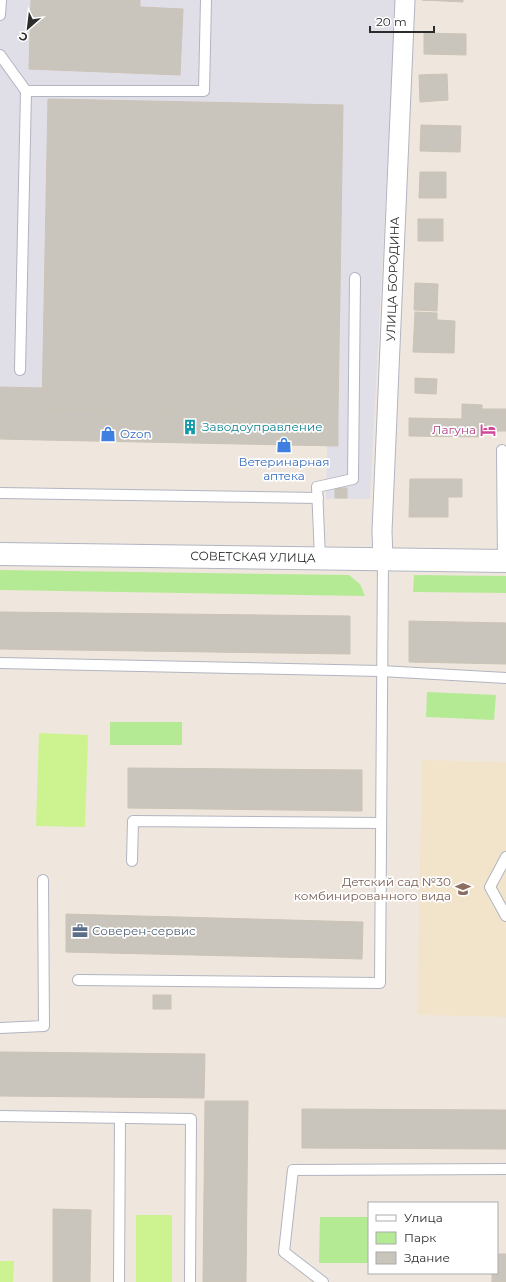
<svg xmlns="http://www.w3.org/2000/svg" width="506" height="1282" font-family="Montserrat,sans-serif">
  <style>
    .industrial { fill: #e0dee7 }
    .education { fill: #f2e4cb }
    .green { fill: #b5ea95 }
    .pitch { fill: #ccf390 }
    .building { fill: #cac5bc; stroke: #cbc3b6 }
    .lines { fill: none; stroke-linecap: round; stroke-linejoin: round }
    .service-casing { stroke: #b1b5c1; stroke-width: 12 }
    .minor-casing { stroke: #b1b5c1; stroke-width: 21 }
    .tertiary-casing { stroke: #b1b5c1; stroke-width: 24 }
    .service { stroke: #fff; stroke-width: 10 }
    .minor { stroke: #fff; stroke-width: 19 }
    .tertiary { stroke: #fff; stroke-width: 22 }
    .labels { text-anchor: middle; stroke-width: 3.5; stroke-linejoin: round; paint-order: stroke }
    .street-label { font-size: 12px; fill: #2c2c2c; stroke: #fff }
    .culture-label { font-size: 12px; fill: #0d838f; stroke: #fff; text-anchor: start }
    .hotel-label { font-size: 12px; fill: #b23c85; stroke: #fff; text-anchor: end }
    .shop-label { font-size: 12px; fill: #366cbe; stroke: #fff; text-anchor: start }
    .education-label { font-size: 12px; fill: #785e54; stroke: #fff; text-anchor: end }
    .service-label { font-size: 12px; fill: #4e5e75; stroke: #fff; text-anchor: start }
  </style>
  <rect width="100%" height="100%" fill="#efe7dd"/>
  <polygon class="industrial" points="0,0 396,0 370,499 326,499 327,446 0,439"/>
  <polygon class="education" points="422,760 506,762 506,1017 417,1015"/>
  <g class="green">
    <polygon points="0,570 349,575 360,584 365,596 0,590"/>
    <polygon points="414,575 506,576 506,593 413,592"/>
    <polygon points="427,692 496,695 494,720 426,717"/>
    <rect x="110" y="722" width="72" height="23"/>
    <polygon points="320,1217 369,1217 369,1263 319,1263"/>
  </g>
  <g class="pitch">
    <polygon points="39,733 88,735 85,827 36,826"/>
    <rect x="136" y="1215" width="36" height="67"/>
    <polygon points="0,1261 14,1261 13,1282 0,1282"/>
  </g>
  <g class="building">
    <polygon points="31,0 140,0 140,7 183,9 180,75 29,69"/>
    <polygon points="422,0 463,0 463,2"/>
    <polygon points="424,33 466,34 466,55 424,54"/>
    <polygon points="447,74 448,100 420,102 419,75"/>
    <polygon points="48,99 343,105 338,414 42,409"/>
    <polygon points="421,125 461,126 460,152 420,151"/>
    <polygon points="420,172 446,172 446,198 419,198"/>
    <rect x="418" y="219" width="25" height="22"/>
    <polygon points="415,283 438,284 437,311 414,310"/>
    <polygon points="415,312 437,313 437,320 455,321 454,353 413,352"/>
    <polygon points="415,378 437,379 436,394 415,393"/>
    <polygon points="0,387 43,388 42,440 0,439"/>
    <polygon points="462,404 482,405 482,437 409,436 409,418 462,419"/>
    <polygon points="42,409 338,414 338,446 42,440"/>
    <rect x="482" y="409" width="24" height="22"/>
    <polygon points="410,479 462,479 462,497 448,497 448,517 409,517"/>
    <rect x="335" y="488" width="12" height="10"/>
    <polygon points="0,612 350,616 350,654 0,649"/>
    <polygon points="409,621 506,623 506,664 409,662"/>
    <polygon points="128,768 362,770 362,811 128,808"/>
    <polygon points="66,914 363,922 362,959 66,952"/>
    <rect x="153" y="995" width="18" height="14"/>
    <polygon points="0,1052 205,1054 204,1098 0,1096"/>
    <polygon points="205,1101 248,1101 246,1282 203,1282"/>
    <polygon points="302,1109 506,1110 506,1149 302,1148"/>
    <polygon points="53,1209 91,1210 90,1282 53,1282"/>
    <polygon points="497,1254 506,1254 506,1282 492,1282 492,1273 497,1273"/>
  </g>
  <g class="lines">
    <defs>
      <g id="service">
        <polyline points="0,15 1,0"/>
        <polyline points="0,55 26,91 20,370"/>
        <polyline points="26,91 204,91 206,0"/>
        <polyline points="502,450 503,561"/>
        <polyline points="0,493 318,498"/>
        <polyline points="320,558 317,487 353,479 355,278"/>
        <polyline points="0,663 381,671 506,678"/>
        <polyline points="506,857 490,887 506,916"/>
        <polyline points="132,861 133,821 381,823"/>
        <polyline points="78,980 380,983 383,559"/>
        <polyline points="0,1028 44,1026 43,880"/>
        <polyline points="0,1116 191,1119 190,1282"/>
        <polyline points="119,1282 120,1118"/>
        <polyline points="323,1282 284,1252 293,1170 506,1169"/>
      </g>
      <polyline id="minor" points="383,559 382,531 405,0"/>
      <polyline id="tertiary" points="0,554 506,561"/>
    </defs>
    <use href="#service" class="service-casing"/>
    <use href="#minor" class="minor-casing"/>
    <use href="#tertiary" class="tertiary-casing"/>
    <use href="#service" class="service"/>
    <use href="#minor" class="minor"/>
    <use href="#tertiary" class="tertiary"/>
  </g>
  <defs>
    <symbol id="building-bare" viewBox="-9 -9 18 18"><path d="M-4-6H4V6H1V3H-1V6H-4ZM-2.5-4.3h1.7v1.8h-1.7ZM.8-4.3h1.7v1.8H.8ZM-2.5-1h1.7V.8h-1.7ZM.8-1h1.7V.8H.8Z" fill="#0f9aa8" stroke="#fff" stroke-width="2.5" paint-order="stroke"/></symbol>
    <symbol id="hotel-bare" viewBox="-9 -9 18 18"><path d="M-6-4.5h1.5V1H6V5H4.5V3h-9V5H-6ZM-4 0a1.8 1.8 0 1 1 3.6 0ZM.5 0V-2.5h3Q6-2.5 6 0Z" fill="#d1479c" stroke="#fff" stroke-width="2.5" paint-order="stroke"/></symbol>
    <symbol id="shop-bare" viewBox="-9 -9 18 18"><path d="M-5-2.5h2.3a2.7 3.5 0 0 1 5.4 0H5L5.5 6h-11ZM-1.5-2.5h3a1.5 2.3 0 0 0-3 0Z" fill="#3f7fe0" stroke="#fff" stroke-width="2.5" paint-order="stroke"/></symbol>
    <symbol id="school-bare" viewBox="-9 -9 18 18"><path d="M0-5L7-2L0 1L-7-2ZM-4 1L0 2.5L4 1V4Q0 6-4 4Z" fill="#8d6e63" stroke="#fff" stroke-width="2.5" paint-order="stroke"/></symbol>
    <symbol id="office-bare" viewBox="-9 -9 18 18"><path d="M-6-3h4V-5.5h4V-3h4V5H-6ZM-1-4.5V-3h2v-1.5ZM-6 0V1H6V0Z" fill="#5c6f8a" stroke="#fff" stroke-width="2.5" paint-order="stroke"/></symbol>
  </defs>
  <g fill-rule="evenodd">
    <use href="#building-bare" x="179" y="416" width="22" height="22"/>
    <use href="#hotel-bare" x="477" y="419" width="22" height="22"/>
    <use href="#shop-bare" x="97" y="423" width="22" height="22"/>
    <use href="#shop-bare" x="273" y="434" width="22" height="22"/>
    <use href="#school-bare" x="452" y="878" width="22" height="22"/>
    <use href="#office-bare" x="69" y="920" width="22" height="22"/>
  </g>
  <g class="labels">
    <g class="street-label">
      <text transform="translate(393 279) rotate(-88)" y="4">УЛИЦА БОРОДИНА</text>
      <text transform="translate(253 557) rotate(1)" y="4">СОВЕТСКАЯ УЛИЦА</text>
    </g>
    <g class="culture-label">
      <text x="202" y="431">Заводоуправление</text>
    </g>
    <g class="hotel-label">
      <text x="476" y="434">Лагуна</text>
    </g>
    <g class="shop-label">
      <text x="120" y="438">Ozon</text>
      <text x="284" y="466" text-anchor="middle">Ветеринарная<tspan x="284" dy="14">аптека</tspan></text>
    </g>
    <g class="education-label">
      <text x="451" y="886">Детский сад №30<tspan x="451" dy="14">комбинированного вида</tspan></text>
    </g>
    <g class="service-label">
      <text x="92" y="935">Соверен-сервис</text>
    </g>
  </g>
  <rect x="368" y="1202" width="130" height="72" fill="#ffffff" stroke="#ababab"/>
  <rect x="376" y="1215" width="20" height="6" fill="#ffffff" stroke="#ababab"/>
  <text x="404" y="1222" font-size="12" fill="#2c2c2c">Улица</text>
  <rect x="376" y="1232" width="20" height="12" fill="#b5ea95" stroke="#ababab"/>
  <text x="404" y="1242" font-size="12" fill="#2c2c2c">Парк</text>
  <rect x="376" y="1252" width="20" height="12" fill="#cac5bc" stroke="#ababab"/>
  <text x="404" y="1262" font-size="12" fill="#2c2c2c">Здание</text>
  <g transform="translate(28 28) rotate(208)" stroke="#ffffff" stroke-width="3" paint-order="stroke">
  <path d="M0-3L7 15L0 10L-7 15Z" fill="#2c2c2c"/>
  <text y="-6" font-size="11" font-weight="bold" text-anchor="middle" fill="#2c2c2c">С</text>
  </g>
  <path d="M370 26v6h64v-6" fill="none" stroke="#2c2c2c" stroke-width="2"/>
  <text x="376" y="26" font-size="12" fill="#2c2c2c" stroke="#ffffff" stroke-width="3" paint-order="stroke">20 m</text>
</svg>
